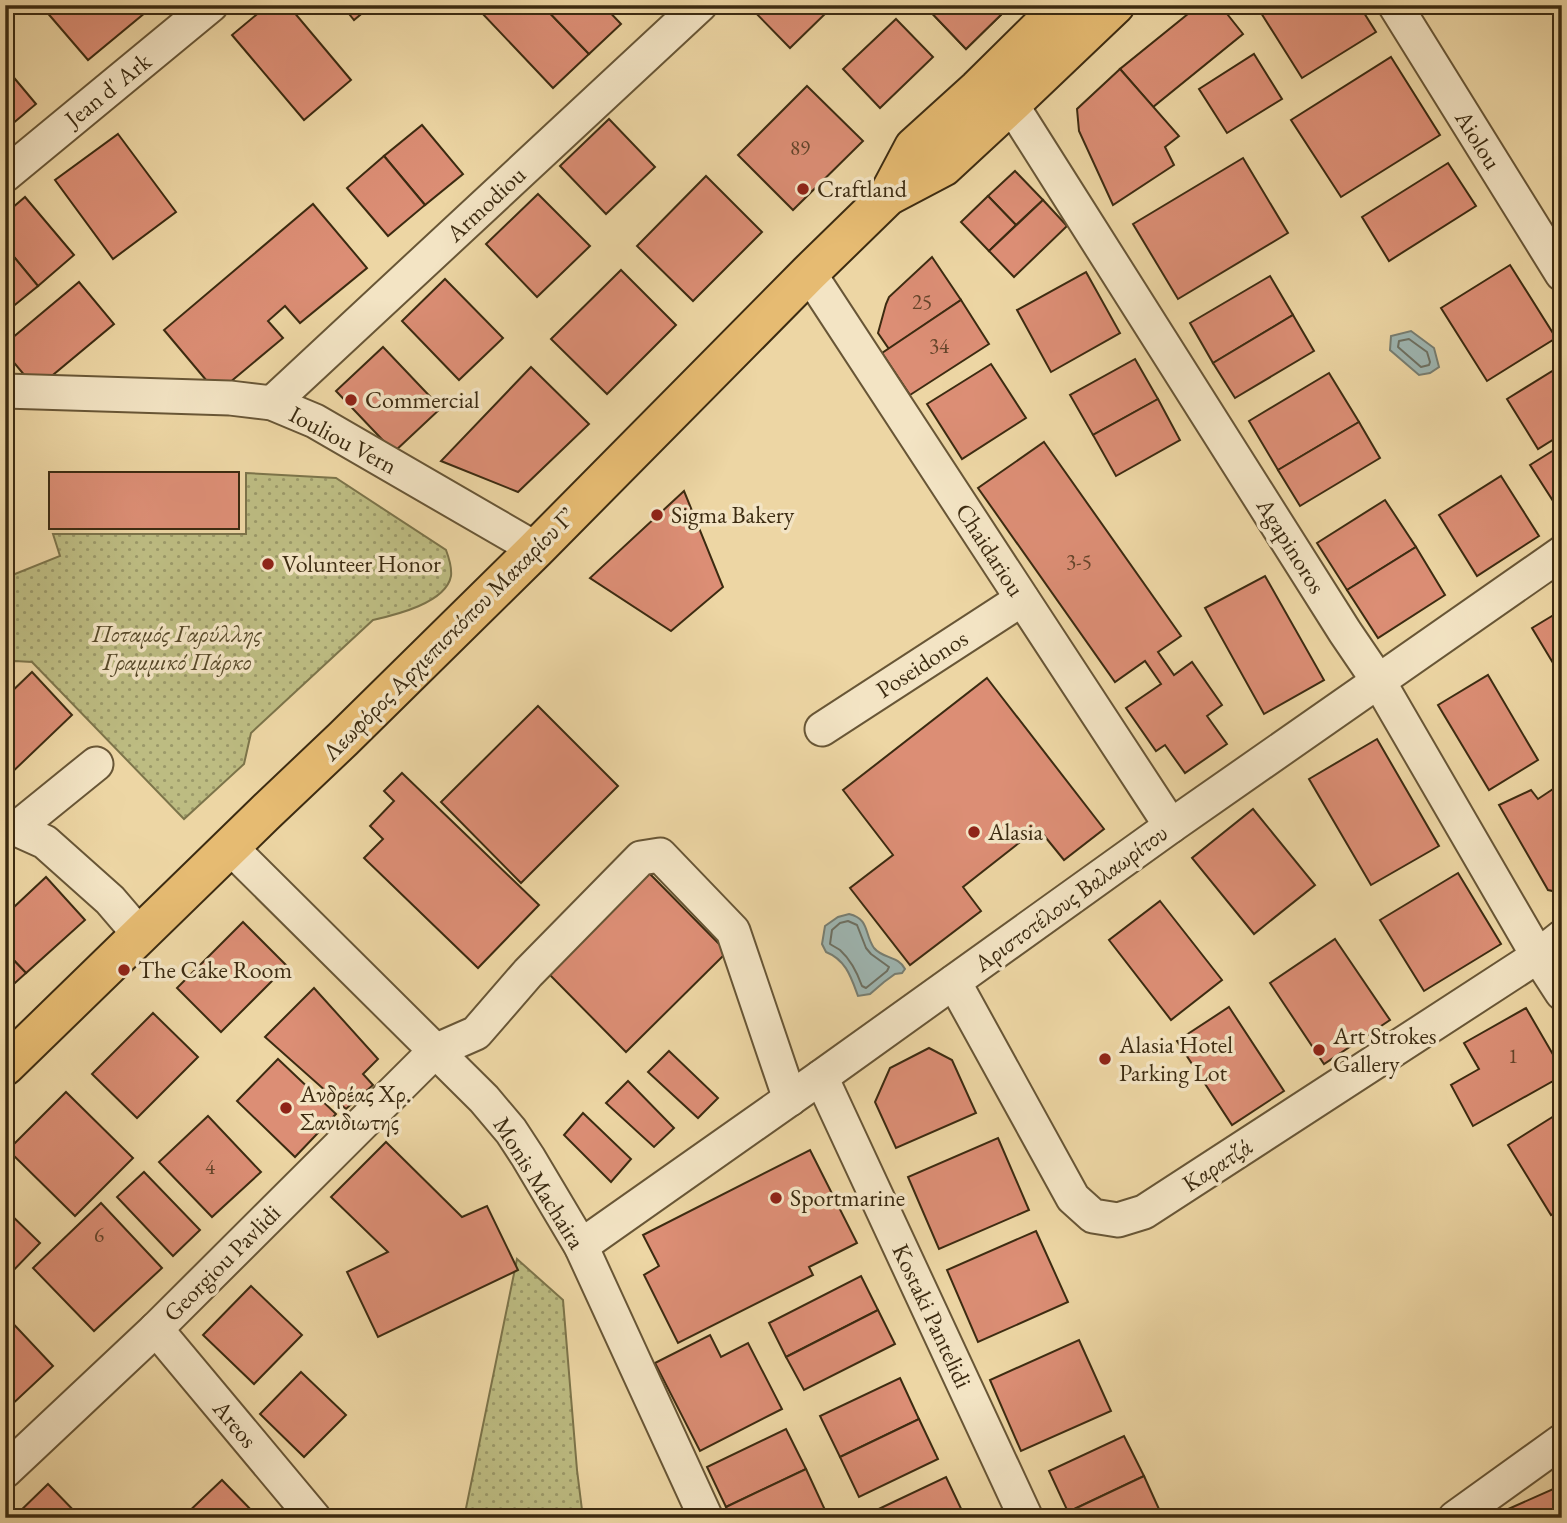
<svg xmlns="http://www.w3.org/2000/svg" width="1567" height="1523" font-family="'EB Garamond',serif">
  <style>
    .park { fill: url(#park-dots); stroke: #7c744a; stroke-width: 2 }
    .water { fill: #9eb6b2; stroke: #777e72; stroke-width: 2 }
    .lines { fill: none; stroke-linecap: round; stroke-linejoin: round }
    .shore { stroke: #6d7062; stroke-width: 2 }
    .building { fill: #dc8e75; stroke: #3c2b11; stroke-width: 2 }
    .minor-casing { stroke: #685636; stroke-width: 37 }
    .major-casing { stroke: #3c2b11; stroke-width: 42 }
    .minor { stroke: #f3e4c4; stroke-width: 33 }
    .major { stroke: #e6bb72; stroke-width: 38 }
    .poi-dot { fill: #8f2418; stroke: #f3e4c4; stroke-width: 2.5 }
    .labels { text-anchor: middle; stroke-width: 7; stroke-linejoin: round; paint-order: stroke }
    .number-label { font-size: 21px; fill: #64442a }
    .street-label { font-size: 24px; fill: #3c2b11; stroke: #f3e4c4 }
    .poi-label { font-size: 24px; fill: #3c2b11; stroke: #f3e4c4; text-anchor: start }
    .park-label { font-size: 24px; font-style: italic; fill: #564828; stroke: #f3e4c4 }
  </style>
  <defs>
    <pattern id="park-dots" width="8" height="8" patternUnits="userSpaceOnUse" patternTransform="scale(1.75)"><rect width="8" height="8" fill="#bdbc82"/><path d="M2 2h.1M6 6h.1" fill="none" stroke="#9b9969" stroke-width="1.8" stroke-linecap="round"/></pattern>
  </defs>
  <rect width="100%" height="100%" fill="#edd6a4"/>
  <filter id="stains"><feTurbulence type="fractalNoise" baseFrequency=".00286" numOctaves="4"/><feColorMatrix values="0 0 0 0 .2 0 0 0 0 .09 0 0 0 0 .02 0 0 0 .5 -.17"/></filter>
  <radialGradient id="worn" r=".72"><stop offset=".6" stop-color="#630" stop-opacity="0"/><stop offset="1" stop-color="#630" stop-opacity=".3"/></radialGradient>
  <g class="park">
    <path d="M246 473 336 478 446 550C449 558 452 567 451 576 446 603 395 615 373 620L251 733 244 764 184 819 32 662 15 661 5 669V578L60 556 53 534H246Z"/>
    <polygon points="517,1259 563,1300 577,1470 583,1518 464,1518"/>
  </g>
  <g class="water">
    <polygon points="1411,331 1434,348 1439,367 1430,373 1419,375 1390,350 1391,336"/>
    <path d="M849 914C870 919 864 934 874 948 883 959 899 956 905 969L902 973 895 974 884 982 870 994 858 996C851 977 846 960 826 952L822 944 825 926 838 917Z"/>
  </g>
  <g class="lines">
    <g class="shore">
      <polygon points="1409,339 1427,352 1430,362 1429,365 1421,367 1398,347 1399,341"/>
      <path d="M848 921 857 925 866 948 871 954 889 967 887 971 866 988 862 986C857 972 851 960 840 950 837 948 833 946 830 944L832 930 840 923Z"/>
    </g>
  </g>
  <g class="building">
    <polygon points="51,5 141,5 146,12 88,60 45,10"/>
    <polygon points="268,5 288,5 351,80 304,120 232,35"/>
    <polygon points="342,5 372,5 354,20"/>
    <polygon points="486,5 542,5 589,54 553,88 480,11"/>
    <polygon points="542,5 603,5 621,24 589,54"/>
    <polygon points="748,5 822,5 828,11 790,48"/>
    <polygon points="924,5 1011,5 966,49"/>
    <polygon points="924,5 1011,5 966,49"/>
    <polygon points="1199,5 1220,5 1243,34 1153,107 1120,69"/>
    <polygon points="1256,5 1359,5 1376,32 1302,78"/>
    <polygon points="896,19 933,57 880,108 843,69"/>
    <polygon points="1254,54 1282,99 1227,133 1199,89"/>
    <polygon points="1391,57 1440,135 1341,197 1291,120"/>
    <polygon points="5,67 36,104 5,130"/>
    <polygon points="1120,69 1179,136 1165,147 1174,165 1113,205 1079,131 1077,109"/>
    <polygon points="807,86 863,141 793,210 738,155"/>
    <polygon points="609,119 655,167 606,214 560,166"/>
    <polygon points="422,125 463,174 425,205 384,156"/>
    <polygon points="118,134 176,212 113,259 55,180"/>
    <polygon points="384,156 425,205 388,236 347,188"/>
    <polygon points="1243,158 1288,233 1178,299 1133,224"/>
    <polygon points="1448,163 1476,206 1389,261 1362,217"/>
    <polygon points="1015,171 1043,200 1016,225 988,196"/>
    <polygon points="706,176 762,232 693,301 637,246"/>
    <polygon points="538,194 590,246 537,297 486,244"/>
    <polygon points="988,196 1016,225 989,251 961,222"/>
    <polygon points="25,197 74,255 38,286 5,246 5,214"/>
    <polygon points="1043,200 1067,226 1014,277 989,251"/>
    <polygon points="313,204 367,268 300,323 285,306 268,321 283,338 217,393 164,330"/>
    <polygon points="5,246 38,286 5,313"/>
    <polygon points="932,257 961,300 889,349 878,333 886,304 889,297"/>
    <polygon points="1510,265 1556,338 1487,381 1441,308"/>
    <polygon points="621,270 676,325 607,394 551,339"/>
    <polygon points="1086,272 1120,333 1051,372 1017,310"/>
    <polygon points="1270,276 1293,315 1213,363 1190,323"/>
    <polygon points="445,279 503,338 459,380 402,321"/>
    <polygon points="79,282 114,324 36,389 5,352 5,344"/>
    <polygon points="961,300 989,344 910,395 882,353"/>
    <polygon points="1293,315 1314,351 1235,398 1213,363"/>
    <polygon points="383,347 441,408 394,452 336,391"/>
    <polygon points="1135,359 1158,399 1093,435 1070,395"/>
    <polygon points="991,364 1026,418 962,459 927,404"/>
    <polygon points="1562,365 1562,434 1538,449 1507,399"/>
    <polygon points="531,367 589,424 518,492 441,461"/>
    <polygon points="1329,373 1359,422 1278,470 1249,421"/>
    <polygon points="1158,399 1180,440 1116,476 1093,435"/>
    <polygon points="1359,422 1380,458 1300,506 1278,470"/>
    <polygon points="1044,442 1181,636 1158,652 1174,675 1192,662 1222,705 1207,716 1227,744 1185,773 1165,745 1156,751 1126,708 1161,684 1145,661 1115,682 978,488"/>
    <polygon points="1562,445 1562,515 1530,465"/>
    <rect x="49" y="472" width="190" height="57"/>
    <polygon points="1501,476 1539,536 1477,576 1439,515"/>
    <polygon points="684,491 723,587 671,631 590,578"/>
    <polygon points="1385,500 1416,547 1347,590 1317,543"/>
    <polygon points="1416,547 1445,595 1378,638 1347,590"/>
    <polygon points="1265,576 1324,680 1264,714 1205,608"/>
    <polygon points="1562,610 1562,678 1532,628"/>
    <polygon points="32,672 72,715 5,779 5,698"/>
    <polygon points="1488,675 1538,760 1489,790 1438,705"/>
    <polygon points="987,678 1104,829 1064,860 1038,828 963,887 981,911 910,965 850,888 893,855 843,790"/>
    <polygon points="538,706 618,786 521,883 441,802"/>
    <polygon points="1377,739 1439,846 1371,885 1309,779"/>
    <polygon points="402,773 539,905 478,968 364,858 383,839 370,826 394,801 384,791"/>
    <polygon points="1562,783 1562,893 1548,890 1499,805 1531,790 1538,799"/>
    <polygon points="1253,809 1315,885 1254,934 1192,858"/>
    <polygon points="648,872 727,952 626,1052 547,972"/>
    <polygon points="1458,873 1501,944 1424,991 1380,920"/>
    <polygon points="46,877 85,920 26,973 5,951 5,897 14,907"/>
    <polygon points="1160,901 1222,980 1171,1020 1109,940"/>
    <polygon points="243,922 287,966 221,1032 177,988"/>
    <polygon points="1335,939 1390,1020 1324,1064 1270,983"/>
    <polygon points="5,951 26,973 5,992"/>
    <polygon points="314,988 378,1059 363,1074 373,1085 346,1109 265,1037"/>
    <polygon points="1229,1007 1284,1091 1232,1125 1177,1041"/>
    <polygon points="1526,1008 1562,1070 1562,1076 1473,1126 1451,1085 1479,1069 1464,1043"/>
    <polygon points="153,1013 198,1057 137,1118 92,1074"/>
    <polygon points="929,1048 952,1060 976,1113 896,1148 875,1102 890,1068"/>
    <polygon points="669,1051 718,1098 698,1118 648,1072"/>
    <polygon points="278,1059 336,1114 295,1157 237,1101"/>
    <polygon points="628,1081 674,1128 654,1147 606,1103"/>
    <polygon points="66,1092 133,1158 75,1216 8,1150"/>
    <polygon points="1562,1111 1562,1208 1551,1215 1508,1145"/>
    <polygon points="583,1113 631,1159 611,1182 564,1135"/>
    <polygon points="208,1116 261,1172 212,1217 159,1162"/>
    <polygon points="998,1138 1029,1210 939,1249 908,1177"/>
    <polygon points="386,1142 462,1217 487,1206 518,1270 378,1337 347,1272 388,1252 331,1197"/>
    <polygon points="810,1150 857,1243 809,1267 813,1275 678,1343 644,1275 659,1266 643,1235"/>
    <polygon points="144,1172 200,1230 173,1256 117,1197"/>
    <polygon points="101,1203 162,1268 94,1331 33,1268"/>
    <polygon points="5,1209 40,1243 5,1279"/>
    <polygon points="1036,1231 1068,1302 978,1342 947,1270"/>
    <polygon points="861,1276 878,1310 786,1357 769,1323"/>
    <polygon points="251,1286 302,1335 254,1384 203,1335"/>
    <polygon points="878,1310 895,1344 804,1390 786,1357"/>
    <polygon points="5,1315 53,1366 5,1411"/>
    <polygon points="710,1335 721,1357 748,1343 782,1409 700,1451 655,1363"/>
    <polygon points="1079,1340 1111,1411 1021,1451 990,1380"/>
    <polygon points="301,1372 346,1415 304,1457 260,1414"/>
    <polygon points="900,1378 919,1419 840,1457 820,1416"/>
    <polygon points="919,1419 938,1459 859,1497 840,1457"/>
    <polygon points="786,1429 806,1469 726,1507 707,1467"/>
    <polygon points="1124,1436 1144,1476 1068,1512 1049,1471"/>
    <polygon points="806,1469 825,1510 808,1518 732,1518 726,1507"/>
    <polygon points="1144,1476 1163,1518 1071,1518 1068,1512"/>
    <polygon points="946,1477 965,1517 868,1518 866,1515"/>
    <polygon points="222,1480 257,1516 255,1518 182,1518"/>
    <polygon points="48,1484 81,1518 13,1518"/>
    <polygon points="1560,1486 1562,1489 1562,1518 1488,1518"/>
  </g>
  <g class="lines">
    <defs>
      <g id="minor">
        <polyline points="1395,5 1562,274"/>
        <polyline points="1011,104 1345,632 1379,682 1538,956 1562,993"/>
        <polyline points="5,175 211,5"/>
        <polyline points="809,273 1171,826"/>
        <polyline points="5,391 230,398 272,403 315,421 536,549"/>
        <polyline points="272,403 700,5"/>
        <polyline points="822,729 1022,599"/>
        <polyline points="5,824 45,842 110,900 140,935"/>
        <polyline points="17,828 96,764"/>
        <polyline points="231,848 484,1099 511,1131 528,1157 581,1246 706,1518"/>
        <polyline points="954,982 1073,1198 1093,1216 1118,1220 1144,1212 1538,956 1562,937"/>
        <polyline points="821,1077 1026,1518"/>
        <polyline points="581,1246 821,1077 1171,826 1562,553"/>
        <polyline points="156,1329 314,1518"/>
        <polyline points="5,1471 156,1329 435,1051 476,1033 528,973 641,858 660,855 733,931 790,1099"/>
        <polyline points="1455,1518 1562,1441"/>
      </g>
      <g id="major">
        <polyline points="888,196 914,147 978,89 1063,5"/>
        <polyline points="5,1066 265,813 343,739 536,549 809,273 888,196 943,167 1011,104 1115,5"/>
      </g>
    </defs>
    <use href="#minor" class="minor-casing"/>
    <use href="#major" class="major-casing"/>
    <use href="#minor" class="minor"/>
    <use href="#major" class="major"/>
  </g>
  <g class="poi-dot">
    <circle cx="803" cy="189" r="7"/>
    <circle cx="351" cy="400" r="7"/>
    <circle cx="657" cy="515" r="7"/>
    <circle cx="268" cy="564" r="7"/>
    <circle cx="974" cy="832" r="7"/>
    <circle cx="124" cy="970" r="7"/>
    <circle cx="1319" cy="1050" r="7"/>
    <circle cx="1105" cy="1059" r="7"/>
    <circle cx="286" cy="1108" r="7"/>
    <circle cx="776" cy="1198" r="7"/>
  </g>
  <g class="labels">
    <g class="number-label">
      <text x="800" y="155">89</text>
      <text x="922" y="309">25</text>
      <text x="939" y="353">34</text>
      <text x="1079" y="569">3-5</text>
      <text x="1513" y="1063">1</text>
      <text x="210" y="1174">4</text>
      <text x="99" y="1242">6</text>
    </g>
    <g class="street-label">
      <text transform="translate(108 90) rotate(-39)" y="8">Jean d' Ark</text>
      <text transform="translate(1478 140) rotate(58)" y="8">Aiolou</text>
      <text transform="translate(486 204) rotate(-43)" y="8">Armodiou</text>
      <text transform="translate(343 440) rotate(28)" y="8">Iouliou Vern</text>
      <text transform="translate(1291 546) rotate(58)" y="8">Agapinoros</text>
      <text transform="translate(990 550) rotate(57)" y="8">Chaidariou</text>
      <text transform="translate(449 634) rotate(-45)" y="8">Λεωφόρος Αρχιεπισκόπου Μακαρίου Γ’</text>
      <text transform="translate(922 664) rotate(-33)" y="8">Poseidonos</text>
      <text transform="translate(1071 898) rotate(-36)" y="8">Αριστοτέλους Βαλαωρίτου</text>
      <text transform="translate(1217 1165) rotate(-33)" y="8">Καρατζά</text>
      <text transform="translate(539 1183) rotate(58)" y="8">Monis Machaira</text>
      <text transform="translate(222 1263) rotate(-45)" y="8">Georgiou Pavlidi</text>
      <text transform="translate(932 1316) rotate(65)" y="8">Kostaki Pantelidi</text>
      <text transform="translate(235 1424) rotate(50)" y="8">Areos</text>
    </g>
    <g class="poi-label">
      <text x="817" y="197">Craftland</text>
      <text x="365" y="408">Commercial</text>
      <text x="671" y="523">Sigma Bakery</text>
      <text x="282" y="572">Volunteer Honor</text>
      <text x="988" y="840">Alasia</text>
      <text x="138" y="978">The Cake Room</text>
      <text x="1333" y="1044">Art Strokes<tspan x="1333" dy="28">Gallery</tspan></text>
      <text x="1119" y="1053">Alasia Hotel<tspan x="1119" dy="28">Parking Lot</tspan></text>
      <text x="300" y="1102">Ανδρέας Χρ.<tspan x="300" dy="28">Σανιδιωτης</tspan></text>
      <text x="790" y="1206">Sportmarine</text>
    </g>
    <g class="park-label">
      <text x="177" y="642">Ποταμός Γαρύλλης<tspan x="177" dy="28">Γραμμικό Πάρκο</tspan></text>
    </g>
  </g>
  <rect width="1567" height="1523" fill="none" stroke="#edd6a4" stroke-width="28"/>
  <rect x="7" y="7" width="1553" height="1509" fill="none" stroke="#3c2b11" stroke-width="3.5"/>
  <rect x="14" y="14" width="1539" height="1495" fill="none" stroke="#3c2b11" stroke-width="2"/>
  <rect width="100%" height="100%" filter="url(#stains)"/>
  <rect width="100%" height="100%" fill="url(#worn)"/>
</svg>
